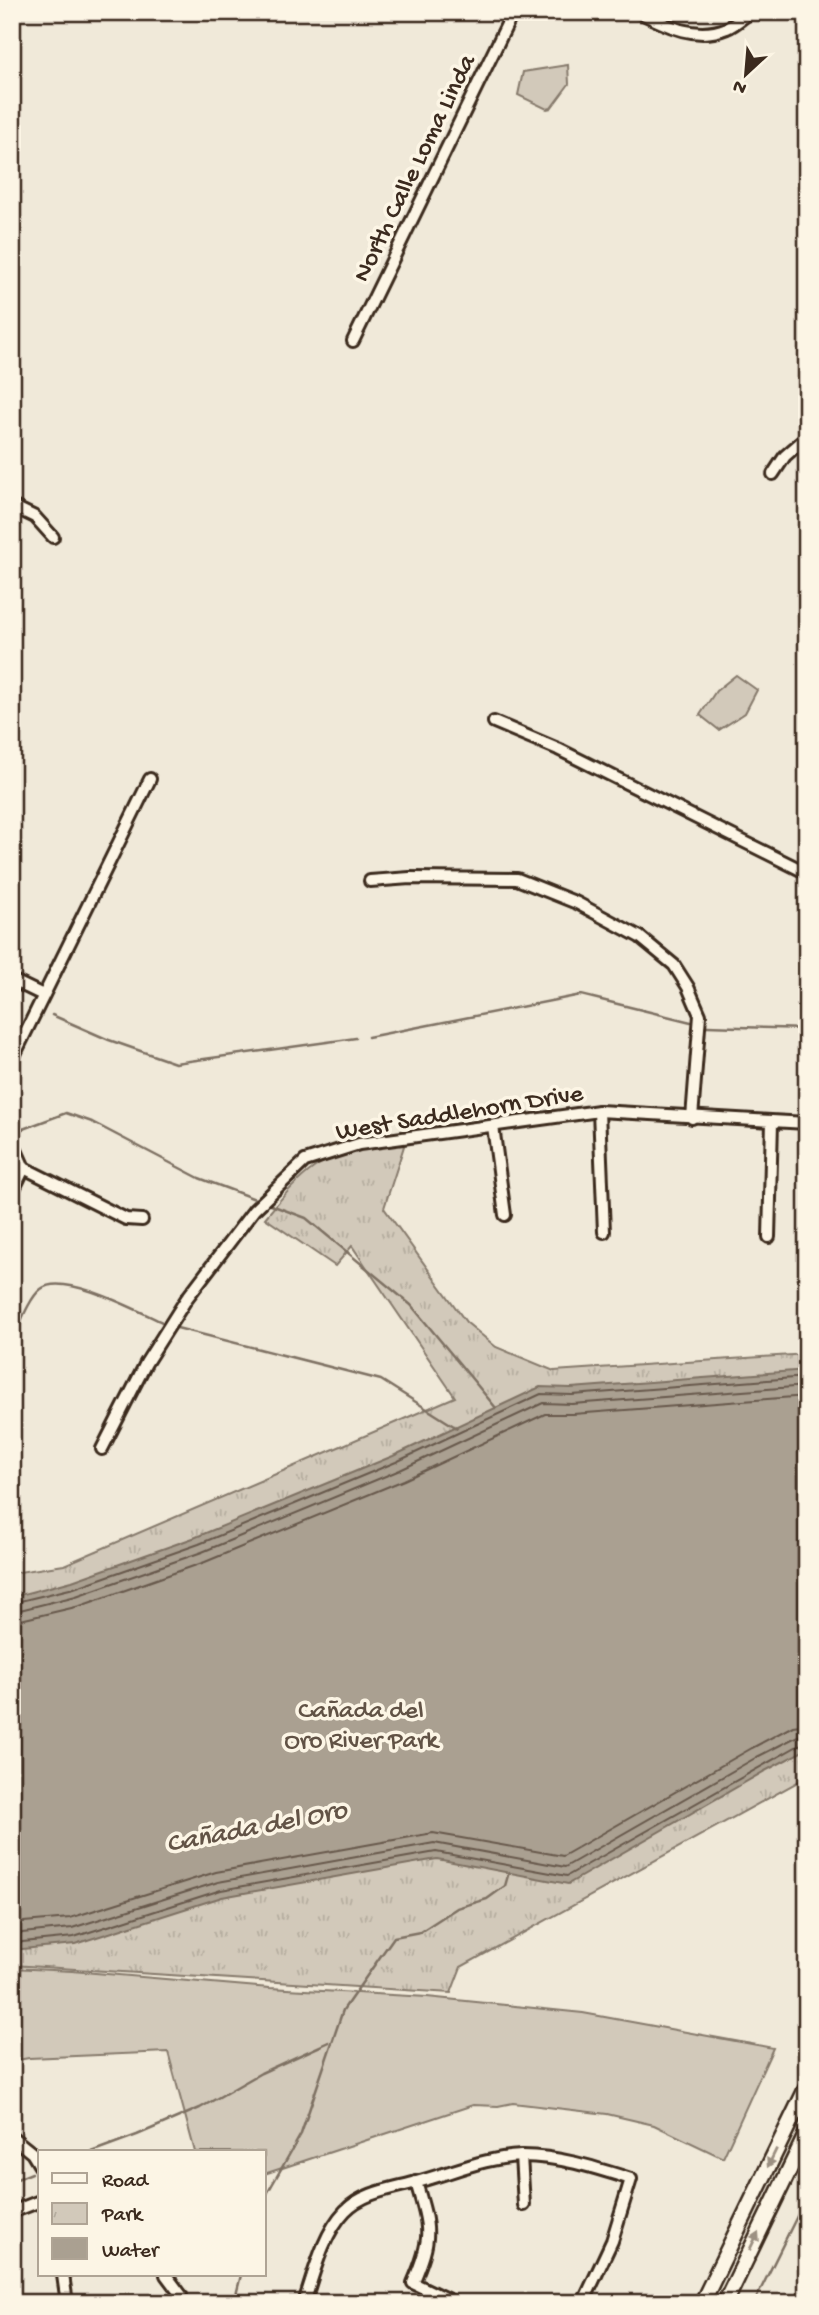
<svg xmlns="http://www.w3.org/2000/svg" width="819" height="2315" font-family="'Gochi Hand',sans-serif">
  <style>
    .green { fill: #d2c9ba; stroke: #867a6c; stroke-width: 2 }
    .park { fill: url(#park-tufts); stroke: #867a6c; stroke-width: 2 }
    .water { fill: #aaa091; stroke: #7e7163; stroke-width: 2 }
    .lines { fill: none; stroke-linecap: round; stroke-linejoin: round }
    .shore { stroke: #67594c; stroke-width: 2 }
    .stream { stroke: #7e7163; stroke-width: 2.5 }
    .minor-casing { stroke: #3b2a1e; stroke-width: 16 }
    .major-casing { stroke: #3b2a1e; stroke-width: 19 }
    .minor { stroke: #fcf5e5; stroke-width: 10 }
    .major { stroke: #fcf5e5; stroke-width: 14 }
    .oneway { fill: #9c9082 }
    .labels { text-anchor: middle; stroke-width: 7; stroke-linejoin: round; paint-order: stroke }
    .street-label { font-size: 26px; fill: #3b2a1e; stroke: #fcf5e5 }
    .park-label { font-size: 26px; fill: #615245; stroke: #fcf5e5 }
    .water-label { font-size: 28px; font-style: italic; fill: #625346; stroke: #fcf5e5 }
  </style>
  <defs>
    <pattern id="park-tufts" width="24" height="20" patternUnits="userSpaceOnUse" patternTransform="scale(1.75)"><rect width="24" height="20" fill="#d2c9ba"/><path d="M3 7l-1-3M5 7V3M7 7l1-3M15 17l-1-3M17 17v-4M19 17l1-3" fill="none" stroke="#b5ad9f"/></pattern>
  </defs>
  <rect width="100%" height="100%" fill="#f0e9d9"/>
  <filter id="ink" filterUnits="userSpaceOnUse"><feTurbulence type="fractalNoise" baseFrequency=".0143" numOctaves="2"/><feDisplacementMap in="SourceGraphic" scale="14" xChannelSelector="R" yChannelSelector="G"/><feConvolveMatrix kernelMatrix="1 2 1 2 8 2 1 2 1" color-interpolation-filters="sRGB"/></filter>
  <g filter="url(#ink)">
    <g class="green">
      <polygon points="568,65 569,84 551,108 547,109 518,95 523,72"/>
      <polygon points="736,675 757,690 745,713 719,730 700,715 716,691"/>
      <polygon points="12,1968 72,1971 270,1988 427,1997 583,2013 773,2048 723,2158 654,2125 607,2114 513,2103 498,2106 473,2105 264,2174 264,2152 195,2152 168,2052 29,2058 12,2061"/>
    </g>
    <path class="park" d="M405 1143 384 1208 466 1322 496 1347 554 1371 807 1354V1777L461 1967 451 1993 12 1965V1573L64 1565 455 1397 352 1246 335 1266 265 1218C280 1200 295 1181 315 1167 336 1153 379 1146 405 1143Z"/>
    <polygon class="water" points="807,1370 807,1749 765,1771 568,1884 437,1859 222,1897 75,1944 12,1950 12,1597 72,1581 196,1537 393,1456 540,1387 571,1388"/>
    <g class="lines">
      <g class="shore">
        <polyline points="12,1603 74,1588 199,1544 396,1462 541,1394 572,1395 807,1377"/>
        <polyline points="12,1612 76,1596 202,1552 400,1470 543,1403 572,1404 807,1386"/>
        <polyline points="12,1622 80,1606 205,1562 404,1480 545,1414 573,1414 807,1396"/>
        <polyline points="12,1923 70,1918 216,1872 433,1833 563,1856 752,1748 793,1726 807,1724"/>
        <polyline points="12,1934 72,1928 218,1882 434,1843 565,1867 757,1757 798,1736 807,1734"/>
        <polyline points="12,1943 74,1937 221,1890 436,1852 567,1876 801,1744 807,1743"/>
      </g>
      <g class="stream">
        <polyline points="52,1015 109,1040 175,1063 356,1038"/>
        <polyline points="707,1026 807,1029"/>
        <polyline points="368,1037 581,995 691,1022"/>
        <polyline points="12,1135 20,1130 66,1113 92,1122 199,1178 255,1199"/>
        <polyline points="271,1205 306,1218 411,1305 496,1408"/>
        <polyline points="177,1328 381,1380 457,1428"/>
        <path d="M12 1341C19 1327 29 1298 41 1289 63 1271 138 1311 162 1322"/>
        <polyline points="91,2152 137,2135 200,2108 261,2073 329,2042"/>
        <polyline points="12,2181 32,2173"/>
        <polyline points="264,2199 301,2134 343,2010 394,1937 420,1932 457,1908 487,1899 505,1886 509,1872"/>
        <polyline points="234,2303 241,2275"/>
        <polyline points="754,2303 807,2196"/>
      </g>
      <defs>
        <g id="minor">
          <path d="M639 12C667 26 696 41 727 28 735 25 743 17 750 12"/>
          <polyline points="353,341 513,12"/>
          <polyline points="773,474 785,456 807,437"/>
          <polyline points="12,506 35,517 53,537"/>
          <polyline points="494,722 558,749 807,873"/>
          <polyline points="370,881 410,878 517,879 577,903 640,937 674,965 688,987 700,1015 692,1118"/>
          <polyline points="12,980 43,995"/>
          <polyline points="12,1060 150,779"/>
          <polyline points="599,1111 604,1232"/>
          <polyline points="493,1126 505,1215"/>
          <polyline points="12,1141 24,1168 12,1193"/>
          <polyline points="24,1168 126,1219 142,1220"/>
          <polyline points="769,1237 772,1122"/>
          <polyline points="102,1449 146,1363 187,1298 254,1210 305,1161 359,1144 599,1111 807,1123"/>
          <polyline points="12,2137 32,2153 40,2166"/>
          <polyline points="521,2156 524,2205"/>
          <path d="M416 2182C430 2229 433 2237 413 2283L455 2303"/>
          <polyline points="12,2212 40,2201"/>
          <polyline points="63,2275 67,2303"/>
          <polyline points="166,2275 181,2295"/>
          <path d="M304 2303C314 2273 323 2234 345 2211 362 2193 390 2189 413 2183 449 2174 485 2157 522 2156 559 2156 596 2168 631 2179L612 2241 583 2303"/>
        </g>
        <g id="major">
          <polyline points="702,2303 807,2087"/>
          <polyline points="725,2303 807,2133"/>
        </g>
      </defs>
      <use href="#minor" class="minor-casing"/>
      <use href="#major" class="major-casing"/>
      <use href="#minor" class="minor"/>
      <use href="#major" class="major"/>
    </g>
    <defs><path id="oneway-solid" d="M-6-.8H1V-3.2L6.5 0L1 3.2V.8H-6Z" transform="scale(1.75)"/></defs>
    <g class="oneway">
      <use href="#oneway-solid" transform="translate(772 2158) rotate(116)"/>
      <use href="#oneway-solid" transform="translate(754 2241) rotate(-64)"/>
    </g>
  </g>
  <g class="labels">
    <g class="street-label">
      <text transform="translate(412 167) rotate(-64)" y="9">North Calle Loma Linda</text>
      <text transform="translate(459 1110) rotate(-9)" y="9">West Saddlehorn Drive</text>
    </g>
    <g class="park-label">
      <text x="361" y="1717">Cañada del<tspan x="361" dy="30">Oro River Park</tspan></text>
    </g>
    <g class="water-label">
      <text transform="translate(256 1824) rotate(-11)" y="10">Cañada del Oro</text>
    </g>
  </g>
  <rect width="819" height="2315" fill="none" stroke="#fcf5e5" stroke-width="42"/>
  <rect x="21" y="21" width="777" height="2273" fill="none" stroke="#3b2a1e" stroke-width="2.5" filter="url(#ink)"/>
  <rect x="38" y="2150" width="228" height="126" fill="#fcf5e5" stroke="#afa495" stroke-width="2"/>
  <rect x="52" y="2173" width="35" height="10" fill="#fcf5e5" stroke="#afa495" stroke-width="2"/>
  <text x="102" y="2186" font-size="21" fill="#3b2a1e">Road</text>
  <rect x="52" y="2203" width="35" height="21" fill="url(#park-tufts)" stroke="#afa495" stroke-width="2"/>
  <text x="102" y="2220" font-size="21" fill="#3b2a1e">Park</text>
  <rect x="52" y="2238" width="35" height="21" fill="#aaa091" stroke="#afa495" stroke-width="2"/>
  <text x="102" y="2256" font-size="21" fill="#3b2a1e">Water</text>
  <g transform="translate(746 74) rotate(206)" stroke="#fcf5e5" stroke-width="5" paint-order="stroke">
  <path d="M0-5L12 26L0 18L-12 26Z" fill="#3b2a1e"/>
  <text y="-10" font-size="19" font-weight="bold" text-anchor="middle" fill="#3b2a1e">N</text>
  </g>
</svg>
